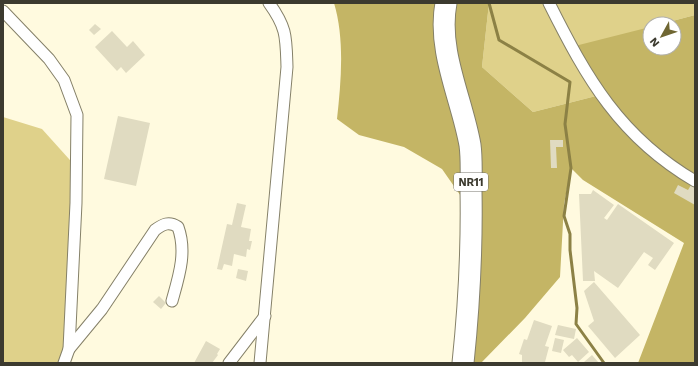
<svg xmlns="http://www.w3.org/2000/svg" width="698" height="366" font-family="'Work Sans',sans-serif">
  <style>
    .green { fill: #dfd18a }
    .forest { fill: #c4b565 }
    .lines { fill: none; stroke-linecap: round; stroke-linejoin: round }
    .stream { stroke: #8c8145; stroke-width: 3 }
    .building { fill: #e0dbc1 }
    .street-casing { stroke: #858068; stroke-width: 13 }
    .highway-casing { stroke: #858068; stroke-width: 23 }
    .street { stroke: #fff; stroke-width: 11 }
    .highway { stroke: #fff; stroke-width: 21 }
    .labels { text-anchor: middle; stroke-width: 4; stroke-linejoin: round; paint-order: stroke }
    .shield { fill: #fff; stroke: #76756d; stroke-width: 1 }
    .shield-label { font-size: 11px; font-weight: bold; fill: #3c3a2f }
  </style>
  <rect width="100%" height="100%" fill="#fffadf"/>
  <g class="green">
    <polygon points="489,3 695,3 695,15 661,24 650,24 650,27 600,95 533,112 482,67"/>
    <polygon points="3,117 42,129 78,169 66,363 3,363"/>
  </g>
  <path class="forest" d="M334 3H489L482 67 533 112 600 95 571 47 650 27V48H674V24H661L695 15V363H638L684 243 583 180 571 168 564 204 560 277 525 318 481 363H463L472 212 442 169 404 147 359 135 337 119C341 82 345 40 334 3Z"/>
  <g class="lines">
    <polyline class="stream" points="489,3 499,40 570,82 565,124 571,168 564,216 570,234 570,250 577,308 576,324 604,363"/>
  </g>
  <g class="building">
    <polygon points="95,24 101,29 94,35 89,30"/>
    <polygon points="112,31 127,47 133,41 145,55 126,73 121,67 117,71 95,47"/>
    <polygon points="118,116 150,123 136,186 104,179"/>
    <polygon points="550,140 563,140 563,147 556,147 557,168 551,168"/>
    <polygon points="678,185 688,190 691,185 695,187 695,205 674,193"/>
    <polygon points="593,190 614,205 604,218 607,220 618,204 674,243 655,270 648,265 653,258 644,252 618,288 594,271 595,281 583,281 579,194 591,194"/>
    <polygon points="237,203 246,205 241,227 251,229 249,241 252,241 250,250 247,249 246,257 234,254 232,266 224,264 222,270 217,269 227,224 232,225"/>
    <polygon points="238,269 248,271 246,281 236,278"/>
    <polygon points="594,282 640,335 615,358 588,326 594,321 584,291"/>
    <polygon points="159,296 166,303 161,309 153,302"/>
    <polygon points="534,320 552,326 545,346 549,347 545,362 522,363 522,355 519,354 524,339 527,340"/>
    <polygon points="558,325 576,329 574,339 555,335"/>
    <polygon points="555,338 564,340 561,353 552,351"/>
    <polygon points="577,338 589,352 578,362 572,355 569,357 563,350"/>
    <polygon points="206,341 220,349 217,354 218,355 212,363 194,363"/>
    <polygon points="592,355 599,363 584,362"/>
  </g>
  <g class="lines">
    <defs>
      <g id="street">
        <path d="M549 3C587 79 620 137 695 181"/>
        <polyline points="3,11 49,59 64,80 77,115 76,203 69,349 64,363"/>
        <path d="M69 349 102 309 155 230C163 224 169 221 178 227 187 252 179 276 172 301"/>
        <polyline points="229,363 265,316"/>
        <path d="M260 363 287 67C286 37 287 28 269 3"/>
      </g>
      <path id="highway" d="M446 3C437 51 462 99 470 145 472 160 471 176 471 191 472 248 469 306 463 363"/>
    </defs>
    <use href="#street" class="street-casing"/>
    <use href="#highway" class="highway-casing"/>
    <use href="#street" class="street"/>
    <use href="#highway" class="highway"/>
  </g>
  <g class="labels">
    <rect class="shield" x="454" y="173" width="34" height="18" rx="3"/>
    <g class="shield-label">
      <text x="471" y="186">NR11</text>
    </g>
  </g>
  <rect width="698" height="366" fill="none" stroke="#3c3a2f" stroke-width="8"/>
  <g transform="translate(662 36) rotate(230)"><circle r="19" fill="#ffffff" stroke="#b1b0ac"/>
  <path d="M0-3L7 15L0 10L-7 15Z" fill="#6f6632"/>
  <text y="-6" font-size="11" font-weight="bold" text-anchor="middle" fill="#3c3a2f">N</text>
  </g>
</svg>
